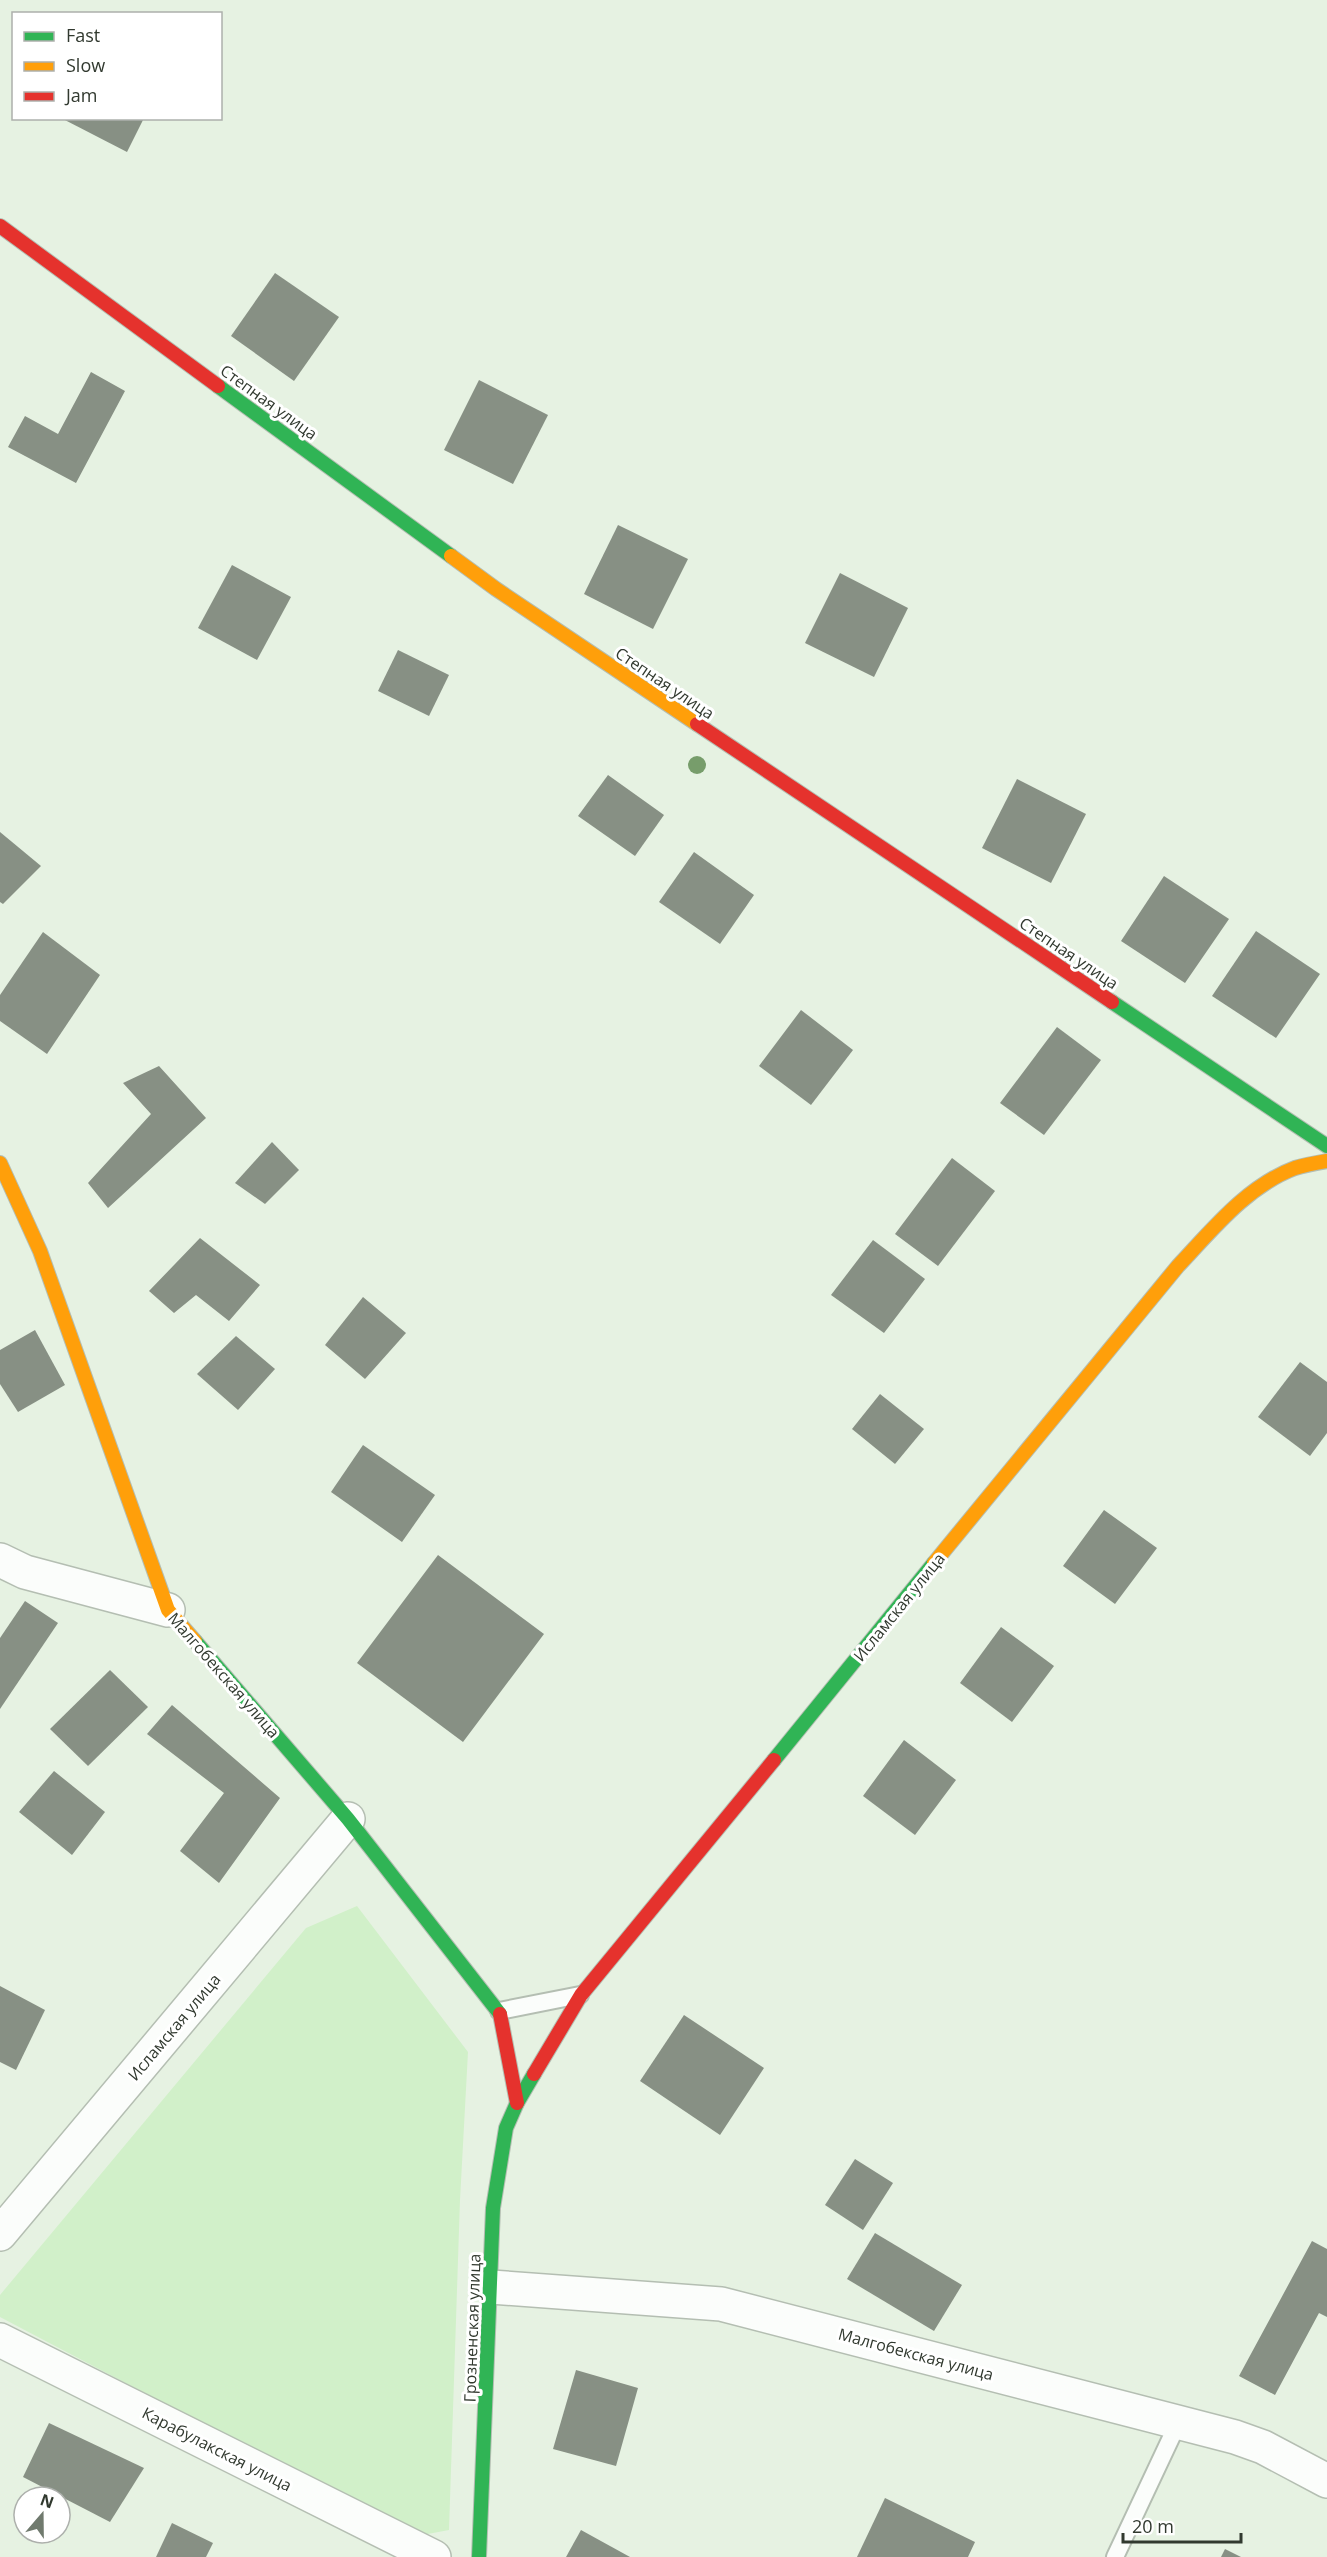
<svg xmlns="http://www.w3.org/2000/svg" width="1327" height="2557" font-family="'Open Sans',sans-serif">
  <style>
    .green { fill: #d1f0c9 }
    .building { fill: #879084 }
    .lines { fill: none; stroke-linecap: round; stroke-linejoin: round }
    .lane-casing { stroke: #b4beb2; stroke-width: 20 }
    .street-casing { stroke: #b4beb2; stroke-width: 36 }
    .fast-casing { stroke: #b4beb2; stroke-width: 16 }
    .slow-casing { stroke: #b4beb2; stroke-width: 16 }
    .jam-casing { stroke: #b4beb2; stroke-width: 16 }
    .lane { stroke: #fbfdfb; stroke-width: 16 }
    .street { stroke: #fbfdfb; stroke-width: 33 }
    .fast { stroke: #30b455; stroke-width: 14 }
    .slow { stroke: #ff9f0a; stroke-width: 14 }
    .jam { stroke: #e5322d; stroke-width: 14 }
    .tree { fill: #779d6b }
    .labels { text-anchor: middle; stroke-width: 6; stroke-linejoin: round; paint-order: stroke }
    .street-label { font-size: 16px; fill: #31392f; stroke: #fff }
  </style>
  <rect width="100%" height="100%" fill="#e6f2e2"/>
  <polygon class="green" points="357,1906 468,2052 460,2200 449,2530 417,2536 0,2317 0,2295 306,1928"/>
  <g class="building">
    <polygon points="61,118 144,118 127,152"/>
    <polygon points="275,273 339,317 294,381 231,336"/>
    <polygon points="91,372 125,391 76,483 8,447 25,416 58,434"/>
    <polygon points="479,380 548,415 513,484 444,450"/>
    <polygon points="618,525 688,559 653,629 584,594"/>
    <polygon points="232,565 291,597 257,660 198,628"/>
    <polygon points="840,573 908,608 874,677 805,643"/>
    <polygon points="398,650 449,675 429,716 378,691"/>
    <polygon points="608,775 664,815 635,856 578,816"/>
    <polygon points="1017,779 1086,814 1051,883 982,848"/>
    <polygon points="0,832 41,866 3,904 0,902"/>
    <polygon points="694,852 754,895 720,944 659,902"/>
    <polygon points="1164,876 1229,919 1185,983 1121,941"/>
    <polygon points="1256,931 1320,974 1276,1038 1212,996"/>
    <polygon points="43,932 100,975 47,1054 0,1021 0,995"/>
    <polygon points="801,1010 853,1050 811,1105 759,1066"/>
    <polygon points="1057,1027 1101,1060 1044,1135 1000,1103"/>
    <polygon points="159,1066 206,1118 108,1208 88,1183 151,1114 123,1083"/>
    <polygon points="272,1142 299,1170 265,1204 235,1183"/>
    <polygon points="952,1158 995,1191 938,1266 895,1234"/>
    <polygon points="200,1238 260,1285 229,1321 196,1295 174,1313 149,1291"/>
    <polygon points="873,1240 925,1279 884,1333 831,1295"/>
    <polygon points="363,1297 406,1333 365,1379 325,1345"/>
    <polygon points="35,1330 65,1385 18,1412 0,1384 0,1350"/>
    <polygon points="236,1336 275,1369 238,1410 197,1374"/>
    <polygon points="1300,1362 1327,1382 1327,1433 1310,1456 1258,1417"/>
    <polygon points="880,1394 924,1429 895,1464 852,1429"/>
    <polygon points="363,1445 435,1495 402,1542 331,1492"/>
    <polygon points="1104,1510 1157,1548 1115,1604 1063,1566"/>
    <polygon points="438,1555 544,1634 463,1742 357,1663"/>
    <polygon points="25,1601 58,1623 0,1709 0,1638"/>
    <polygon points="1001,1627 1054,1666 1012,1722 960,1683"/>
    <polygon points="110,1670 148,1707 88,1766 50,1729"/>
    <polygon points="172,1705 280,1798 219,1883 180,1851 224,1793 147,1734"/>
    <polygon points="904,1740 956,1780 915,1835 863,1796"/>
    <polygon points="54,1771 105,1812 72,1855 19,1812"/>
    <polygon points="0,1986 45,2010 16,2070 0,2062"/>
    <polygon points="684,2015 764,2068 720,2135 640,2081"/>
    <polygon points="855,2159 893,2183 863,2230 825,2205"/>
    <polygon points="875,2233 962,2285 934,2331 847,2279"/>
    <polygon points="1312,2241 1327,2249 1327,2317 1319,2313 1275,2395 1239,2376"/>
    <polygon points="576,2370 638,2388 616,2466 553,2449"/>
    <polygon points="49,2423 144,2468 110,2522 23,2477"/>
    <polygon points="885,2498 975,2542 968,2557 857,2557"/>
    <polygon points="172,2523 213,2543 206,2557 156,2557"/>
    <polygon points="581,2530 630,2557 566,2557"/>
    <polygon points="1225,2549 1241,2557 1221,2557"/>
  </g>
  <g class="lines">
    <defs>
      <g id="lane">
        <polyline points="499,2011 580,1995"/>
        <polyline points="1115,2557 1178,2423"/>
      </g>
      <g id="street">
        <polyline points="0,1560 25,1572 168,1610"/>
        <polyline points="0,2234 348,1819"/>
        <polyline points="491,2287 721,2304 1235,2437 1263,2447 1327,2481"/>
        <polyline points="0,2340 434,2557"/>
      </g>
      <g id="fast">
        <polyline points="218,386 451,556"/>
        <polyline points="1112,1002 1327,1146"/>
        <polyline points="195,1641 348,1819 500,2014"/>
        <polyline points="774,1760 934,1563"/>
        <polyline points="479,2557 493,2208 506,2128 517,2103 534,2074"/>
      </g>
      <g id="slow">
        <polyline points="451,556 496,589 697,724"/>
        <polyline points="0,1163 40,1251 168,1610 195,1641"/>
        <path d="M934 1563 1178 1266C1212 1230 1247 1186 1295 1168 1305 1165 1316 1163 1327 1161"/>
      </g>
      <g id="jam">
        <polyline points="0,226 218,386"/>
        <polyline points="697,724 1112,1002"/>
        <polyline points="500,2014 517,2103"/>
        <polyline points="534,2074 581,1995 774,1760"/>
      </g>
    </defs>
    <use href="#lane" class="lane-casing"/>
    <use href="#street" class="street-casing"/>
    <use href="#fast" class="fast-casing"/>
    <use href="#slow" class="slow-casing"/>
    <use href="#jam" class="jam-casing"/>
    <use href="#lane" class="lane"/>
    <use href="#street" class="street"/>
    <use href="#fast" class="fast"/>
    <use href="#slow" class="slow"/>
    <use href="#jam" class="jam"/>
  </g>
  <circle class="tree" cx="697" cy="765" r="9"/>
  <g class="labels">
    <g class="street-label">
      <text transform="translate(269 402) rotate(36)" y="6">Степная улица</text>
      <text transform="translate(665 683) rotate(34)" y="6">Степная улица</text>
      <text transform="translate(1069 953) rotate(34)" y="6">Степная улица</text>
      <text transform="translate(899 1607) rotate(-51)" y="6">Исламская улица</text>
      <text transform="translate(224 1675) rotate(49)" y="6">Малгобекская улица</text>
      <text transform="translate(174 2027) rotate(-50)" y="6">Исламская улица</text>
      <text transform="translate(472 2328) rotate(-88)" y="6">Грозненская улица</text>
      <text transform="translate(916 2354) rotate(15)" y="6">Малгобекская улица</text>
      <text transform="translate(217 2449) rotate(27)" y="6">Карабулакская улица</text>
    </g>
  </g>
  <rect x="12" y="12" width="210" height="108" fill="#ffffff" stroke="#adb0ac" stroke-width="1.5"/>
  <rect x="24" y="32" width="30" height="9" fill="#30b455" stroke="#adb0ac" stroke-width="1.5"/>
  <text x="66" y="42" font-size="18" fill="#31392f">Fast</text>
  <rect x="24" y="62" width="30" height="9" fill="#ff9f0a" stroke="#adb0ac" stroke-width="1.5"/>
  <text x="66" y="72" font-size="18" fill="#31392f">Slow</text>
  <rect x="24" y="92" width="30" height="9" fill="#e5322d" stroke="#adb0ac" stroke-width="1.5"/>
  <text x="66" y="102" font-size="18" fill="#31392f">Jam</text>
  <g transform="translate(42 2515) rotate(20)"><circle r="28" fill="#ffffff" stroke="#adb0ac" stroke-width="1.5"/>
  <path d="M0-4.5L10 22L0 15L-10 22Z" fill="#707a6e"/>
  <text y="-9" font-size="16" font-weight="bold" text-anchor="middle" fill="#31392f">N</text>
  </g>
  <path d="M1123 2533v9h118v-9" fill="none" stroke="#31392f" stroke-width="3"/>
  <text x="1132" y="2533" font-size="18" fill="#31392f" stroke="#ffffff" stroke-width="4.5" paint-order="stroke">20 m</text>
</svg>
